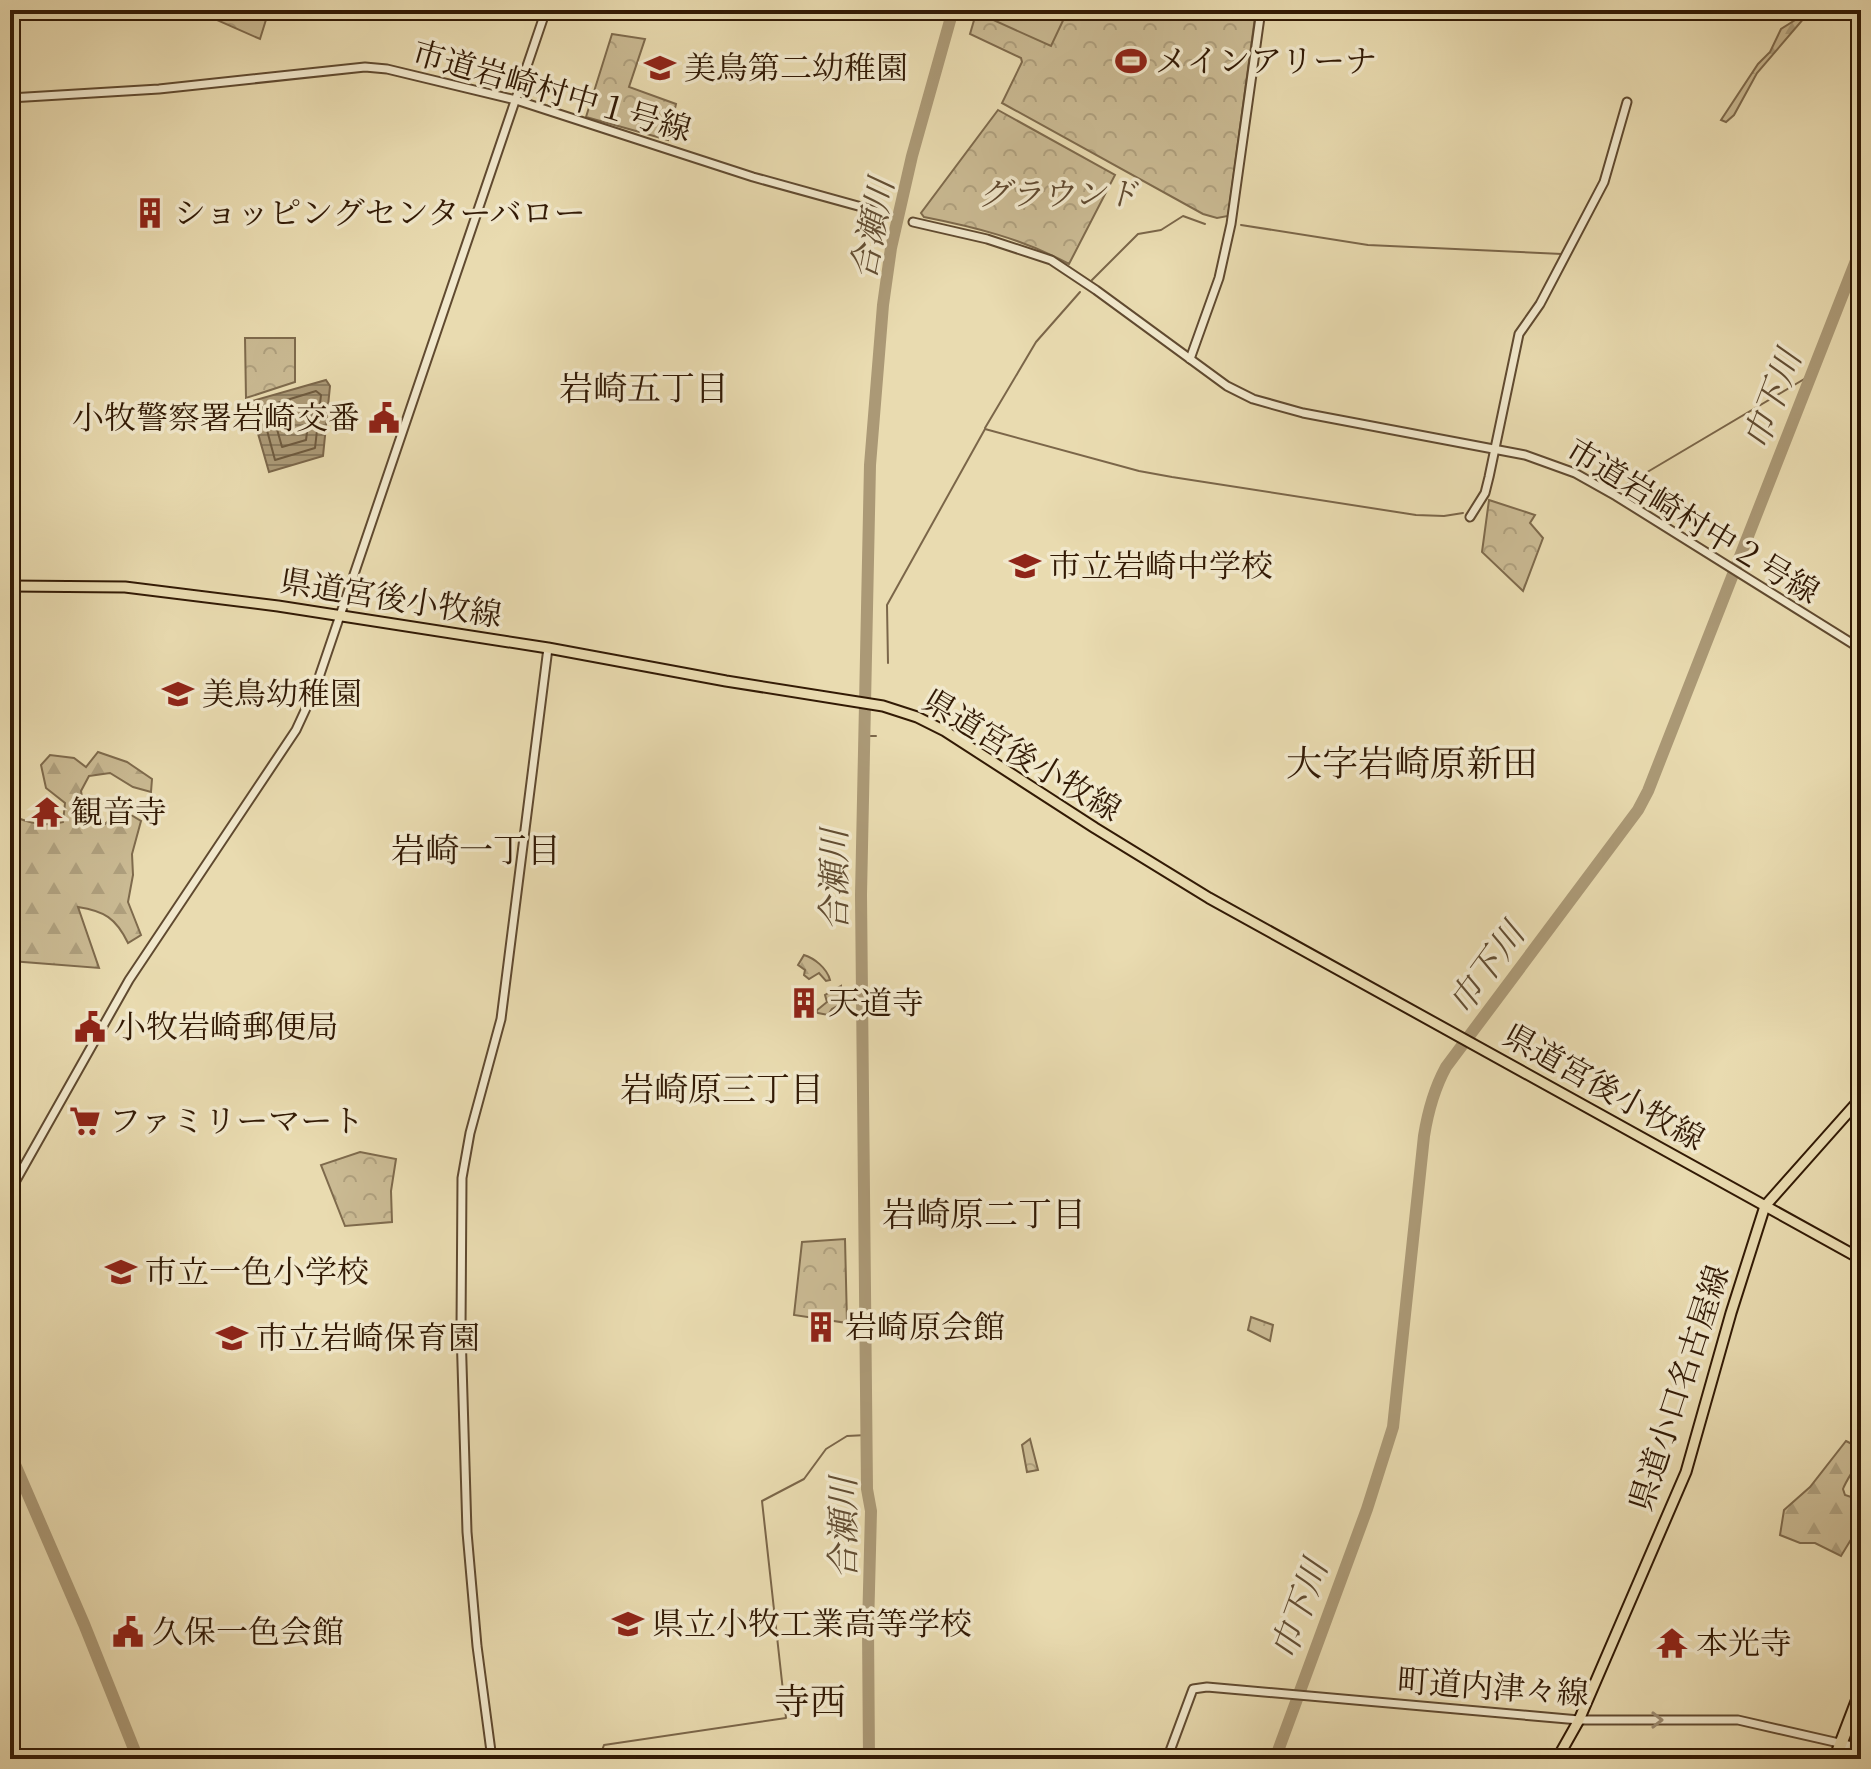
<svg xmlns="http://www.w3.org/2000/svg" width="1871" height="1769" font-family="Alegreya,'Noto Serif JP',serif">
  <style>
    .forest { fill: url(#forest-firs); stroke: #7e6a4c; stroke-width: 2 }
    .park { fill: url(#park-crowns); stroke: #7e6a4c; stroke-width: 2 }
    .pitch { fill: #caba93; stroke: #7e6a4c; stroke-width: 2 }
    .water { fill: url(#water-rules); stroke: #7b6649; stroke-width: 2 }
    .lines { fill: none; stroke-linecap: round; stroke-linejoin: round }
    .shore { stroke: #6e5a3e; stroke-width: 2 }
    .stream { stroke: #7b6649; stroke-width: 2 }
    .river { stroke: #ab9976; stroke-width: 12 }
    .minor-casing { stroke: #604a30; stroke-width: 11 }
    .major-casing { stroke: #321a05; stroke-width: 13 }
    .highway-casing { stroke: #321a05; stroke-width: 15 }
    .minor { stroke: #f1e8cc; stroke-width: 7 }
    .major { stroke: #e9dbb0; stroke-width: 9 }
    .highway { stroke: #e9dbb0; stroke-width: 11 }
    .oneway { stroke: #9b8b72 }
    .labels { text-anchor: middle; stroke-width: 7; stroke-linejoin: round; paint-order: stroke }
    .poi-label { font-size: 32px; fill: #321a05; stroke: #f1e8cc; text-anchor: start }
    .street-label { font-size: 32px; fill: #321a05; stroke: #f1e8cc }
    .park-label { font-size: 32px; font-style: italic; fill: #604a30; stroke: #f1e8cc }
    .water-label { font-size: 34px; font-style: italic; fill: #624d32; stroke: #f1e8cc }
    .neighbourhood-label { font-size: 34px; fill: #321a05; stroke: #f1e8cc }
    .quarter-label { font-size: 36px; fill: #321a05; stroke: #f1e8cc }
  </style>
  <defs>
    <pattern id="forest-firs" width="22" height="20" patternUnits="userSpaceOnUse" patternTransform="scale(2)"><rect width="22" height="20" fill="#caba93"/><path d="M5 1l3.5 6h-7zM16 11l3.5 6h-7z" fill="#ae9f7d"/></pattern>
    <pattern id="park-crowns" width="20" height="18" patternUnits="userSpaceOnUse" patternTransform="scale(2)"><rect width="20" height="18" fill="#caba93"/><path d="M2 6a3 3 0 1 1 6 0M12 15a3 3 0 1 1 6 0" fill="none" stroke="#ae9f7d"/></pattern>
    <pattern id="water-rules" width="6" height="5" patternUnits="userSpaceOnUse" patternTransform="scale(2)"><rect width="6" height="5" fill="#ab9976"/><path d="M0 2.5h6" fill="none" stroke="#8c7c5f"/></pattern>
  </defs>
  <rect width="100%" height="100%" fill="#e9dbb0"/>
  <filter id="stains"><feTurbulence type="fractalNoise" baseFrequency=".0025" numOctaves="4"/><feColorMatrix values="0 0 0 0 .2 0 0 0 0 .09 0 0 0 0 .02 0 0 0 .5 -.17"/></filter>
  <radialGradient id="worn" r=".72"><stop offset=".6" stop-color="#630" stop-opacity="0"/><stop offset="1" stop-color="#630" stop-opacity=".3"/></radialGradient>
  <g class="forest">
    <polygon points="1801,10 1811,10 1757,73 1734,115 1726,122 1721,120 1758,64 1770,52 1781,29 1800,17"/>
    <path d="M98 752 127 762 152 779 151 792 133 787 110 773 89 776 81 791 84 809 105 824 121 809 141 821 132 854 133 875 128 902 141 935 128 943C116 918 104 911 78 907L99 968 11 961 10 815C29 823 43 827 63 822L65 803 46 788 41 765 50 755 74 758 86 767Z"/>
    <path d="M804 955C814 958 827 968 830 980L826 981 819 973 809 979 804 975 805 970 798 965Z"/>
    <polygon points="841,986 841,1004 832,1009 828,1015 818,1013 816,1011 827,1002 825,995"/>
    <path d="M1846 1441 1854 1445 1860 1454C1857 1468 1848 1476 1843 1489L1845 1495 1854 1498 1861 1476V1523L1841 1556 1815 1543H1800L1780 1535 1784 1510 1810 1487Z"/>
  </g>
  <g class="park">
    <polygon points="202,10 269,10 260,39 201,13"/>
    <polygon points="977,10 1256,10 1228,216 1217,218 1203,214 1002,103 1022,62 1021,58 970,34"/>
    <polygon points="612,34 645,39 629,87 676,104 668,140 586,117"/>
    <path d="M998 110 1115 175 1069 264C1023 239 975 227 924 217L921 213Z"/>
    <polygon points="245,338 295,338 295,382 246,398"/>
    <polygon points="1489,500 1535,515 1530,523 1543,538 1523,591 1482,552"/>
    <polygon points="360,1152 396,1159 391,1191 392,1222 345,1226 321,1165"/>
    <polygon points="845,1239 847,1323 794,1315 802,1242"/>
    <polygon points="1251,1317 1273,1325 1270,1341 1248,1330"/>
    <polygon points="1030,1439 1038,1470 1027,1472 1022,1445"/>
  </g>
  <polygon class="pitch" points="981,10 1068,10 1051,46 980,14"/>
  <polygon class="water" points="326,380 330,386 323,456 269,472 249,402"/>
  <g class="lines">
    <g class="shore">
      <polygon points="316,391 321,395 315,448 275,460 261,408"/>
      <polygon points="305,405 310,409 306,440 282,447 273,415"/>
    </g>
    <g class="stream">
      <polyline points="1241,225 1368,245 1562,254"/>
      <polyline points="1092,280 1138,234 1161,230 1183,216 1205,224"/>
      <polyline points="985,428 1036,342 1080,292"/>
      <polyline points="1617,490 1811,375"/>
      <polyline points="888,663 887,605 985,429 1139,471 1172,477 1416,515 1444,516 1463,513"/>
      <polyline points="866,736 876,736"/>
      <polyline points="599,1759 604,1745 786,1718 762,1501 804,1479 826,1449 847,1436 867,1435"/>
    </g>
    <g class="river">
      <polyline points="10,1453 84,1624 138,1759"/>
      <polyline points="869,1759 868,1628 871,1511 867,1489 861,895 870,465 883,305 891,248 912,156 953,10"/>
      <path d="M1275 1759 1367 1509 1393 1427 1424 1136C1428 1111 1434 1089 1446 1067L1638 810 1648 791 1861 248"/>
    </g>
    <defs>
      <g id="minor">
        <polyline points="10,98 159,89 365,67 387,69 516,100 753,177 887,214"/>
        <polyline points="913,222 987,239 1051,260 1096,290 1227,386 1253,399 1303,413 1525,455 1575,473 1616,496 1861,649"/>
        <polyline points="1190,359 1219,278 1231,224 1261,10"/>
        <polyline points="1470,517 1485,493 1489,477 1519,334 1540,304 1604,182 1627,102"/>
        <polyline points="10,1191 129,980 296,730 315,689 546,10"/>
        <polyline points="492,1759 477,1646 467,1532 461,1330 462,1178 470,1133 501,1019 548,648"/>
        <polyline points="1167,1759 1193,1689 1207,1687 1579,1720 1738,1720 1861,1748"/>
      </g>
      <g id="major">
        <polyline points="10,586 125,587 278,606 548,648 726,681 883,706 917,717 945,731 1095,828 1209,898 1861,1259"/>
        <polyline points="1557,1759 1579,1720 1686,1472 1731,1313 1765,1206 1861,1098"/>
      </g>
      <g id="highway">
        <polyline points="1835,1759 1861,1691"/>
        <polyline points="1850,1759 1861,1730"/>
      </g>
    </defs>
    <use href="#minor" class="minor-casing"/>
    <use href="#major" class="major-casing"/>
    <use href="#highway" class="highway-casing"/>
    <use href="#minor" class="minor"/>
    <use href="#major" class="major"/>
    <use href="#highway" class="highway"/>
  </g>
  <defs><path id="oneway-chevron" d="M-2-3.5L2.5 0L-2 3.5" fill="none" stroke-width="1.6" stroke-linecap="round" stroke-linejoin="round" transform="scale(2)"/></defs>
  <use class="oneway" href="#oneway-chevron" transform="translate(1657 1720)"/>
  <defs>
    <symbol id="stadium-bare" viewBox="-9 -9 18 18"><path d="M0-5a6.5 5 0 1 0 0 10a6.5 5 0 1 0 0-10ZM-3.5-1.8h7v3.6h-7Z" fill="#8f2418" stroke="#f1e8cc" stroke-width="2.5" paint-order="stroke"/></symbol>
    <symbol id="school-bare" viewBox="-9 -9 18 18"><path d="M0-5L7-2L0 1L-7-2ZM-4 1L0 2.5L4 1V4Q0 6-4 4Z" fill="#8f2418" stroke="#f1e8cc" stroke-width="2.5" paint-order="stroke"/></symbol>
    <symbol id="building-bare" viewBox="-9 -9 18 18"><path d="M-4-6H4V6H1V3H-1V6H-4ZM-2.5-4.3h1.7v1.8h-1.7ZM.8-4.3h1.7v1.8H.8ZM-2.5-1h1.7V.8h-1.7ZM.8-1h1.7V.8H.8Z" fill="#8f2418" stroke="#f1e8cc" stroke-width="2.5" paint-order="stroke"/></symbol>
    <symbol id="civic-bare" viewBox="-9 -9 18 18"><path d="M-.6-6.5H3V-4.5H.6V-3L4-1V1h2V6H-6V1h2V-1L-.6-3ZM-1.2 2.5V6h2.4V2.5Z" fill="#8f2418" stroke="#f1e8cc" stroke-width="2.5" paint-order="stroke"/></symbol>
    <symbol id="temple-bare" viewBox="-9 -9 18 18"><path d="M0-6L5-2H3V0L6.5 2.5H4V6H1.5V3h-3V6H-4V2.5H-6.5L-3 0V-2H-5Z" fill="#8f2418" stroke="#f1e8cc" stroke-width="2.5" paint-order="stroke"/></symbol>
    <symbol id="supermarket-bare" viewBox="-9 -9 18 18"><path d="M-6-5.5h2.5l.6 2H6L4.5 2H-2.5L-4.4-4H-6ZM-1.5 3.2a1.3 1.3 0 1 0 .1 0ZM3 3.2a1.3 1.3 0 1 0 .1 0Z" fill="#8f2418" stroke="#f1e8cc" stroke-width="2.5" paint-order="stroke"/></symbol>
  </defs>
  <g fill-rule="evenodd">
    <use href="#stadium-bare" x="1109" y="39" width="44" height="44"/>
    <use href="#school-bare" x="638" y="46" width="44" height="44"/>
    <use href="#building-bare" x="128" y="191" width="44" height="44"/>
    <use href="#civic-bare" x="362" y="396" width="44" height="44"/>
    <use href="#school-bare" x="1003" y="544" width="44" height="44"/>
    <use href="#school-bare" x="156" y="672" width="44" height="44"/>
    <use href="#temple-bare" x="25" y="790" width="44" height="44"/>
    <use href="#building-bare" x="782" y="981" width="44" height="44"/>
    <use href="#civic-bare" x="68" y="1005" width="44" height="44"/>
    <use href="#supermarket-bare" x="63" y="1099" width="44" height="44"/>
    <use href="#school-bare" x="99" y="1250" width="44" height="44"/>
    <use href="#building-bare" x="799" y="1305" width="44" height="44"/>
    <use href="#school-bare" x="210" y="1316" width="44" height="44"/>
    <use href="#school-bare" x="606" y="1602" width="44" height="44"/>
    <use href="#civic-bare" x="106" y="1610" width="44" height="44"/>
    <use href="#temple-bare" x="1650" y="1621" width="44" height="44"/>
  </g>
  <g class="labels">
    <g class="poi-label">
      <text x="1155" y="72">メインアリーナ</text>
      <text x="684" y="79">美鳥第二幼稚園</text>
      <text x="174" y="224">ショッピングセンターバロー</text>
      <text x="360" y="429" text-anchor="end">小牧警察署岩崎交番</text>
      <text x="1049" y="577">市立岩崎中学校</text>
      <text x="202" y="705">美鳥幼稚園</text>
      <text x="71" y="823">観音寺</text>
      <text x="828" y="1014">天道寺</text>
      <text x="114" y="1038">小牧岩崎郵便局</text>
      <text x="109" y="1132">ファミリーマート</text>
      <text x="145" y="1283">市立一色小学校</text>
      <text x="845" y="1338">岩崎原会館</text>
      <text x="256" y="1349">市立岩崎保育園</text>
      <text x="652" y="1635">県立小牧工業高等学校</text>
      <text x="152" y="1643">久保一色会館</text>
      <text x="1696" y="1654">本光寺</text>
    </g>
    <g class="street-label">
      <text transform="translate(552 91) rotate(16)" y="11">市道岩崎村中１号線</text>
      <text transform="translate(1693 521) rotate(31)" y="11">市道岩崎村中２号線</text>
      <text transform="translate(391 598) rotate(9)" y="11">県道宮後小牧線</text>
      <text transform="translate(1022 755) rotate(31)" y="11">県道宮後小牧線</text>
      <text transform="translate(1604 1087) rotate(29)" y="11">県道宮後小牧線</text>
      <text transform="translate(1679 1388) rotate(-72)" y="11">県道小口名古屋線</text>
      <text transform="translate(1493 1687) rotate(4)" y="11">町道内津々線</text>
    </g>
    <g class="park-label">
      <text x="1058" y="205">グラウンド</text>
    </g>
    <g class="water-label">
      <text transform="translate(872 229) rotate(-79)" y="12">合瀬川</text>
      <text transform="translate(1772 399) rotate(-69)" y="12">巾下川</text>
      <text transform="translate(834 880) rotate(-90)" y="12">合瀬川</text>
      <text transform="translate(1486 968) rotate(-54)" y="12">巾下川</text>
      <text transform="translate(843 1528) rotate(-90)" y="12">合瀬川</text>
      <text transform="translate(1299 1609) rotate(-70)" y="12">巾下川</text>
    </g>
    <g class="neighbourhood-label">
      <text x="644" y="400">岩崎五丁目</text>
      <text x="476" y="862">岩崎一丁目</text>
      <text x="722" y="1101">岩崎原三丁目</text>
      <text x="984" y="1226">岩崎原二丁目</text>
    </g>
    <g class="quarter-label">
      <text x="1412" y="776">大字岩崎原新田</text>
      <text x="810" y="1714">寺西</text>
    </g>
  </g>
  <rect width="1871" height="1769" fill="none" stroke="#e9dbb0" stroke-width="40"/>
  <rect x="12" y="12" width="1847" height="1745" fill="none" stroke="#321a05" stroke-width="4"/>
  <rect x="20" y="20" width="1831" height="1729" fill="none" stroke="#321a05" stroke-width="2"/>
  <rect width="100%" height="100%" filter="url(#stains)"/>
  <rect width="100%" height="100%" fill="url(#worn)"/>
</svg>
